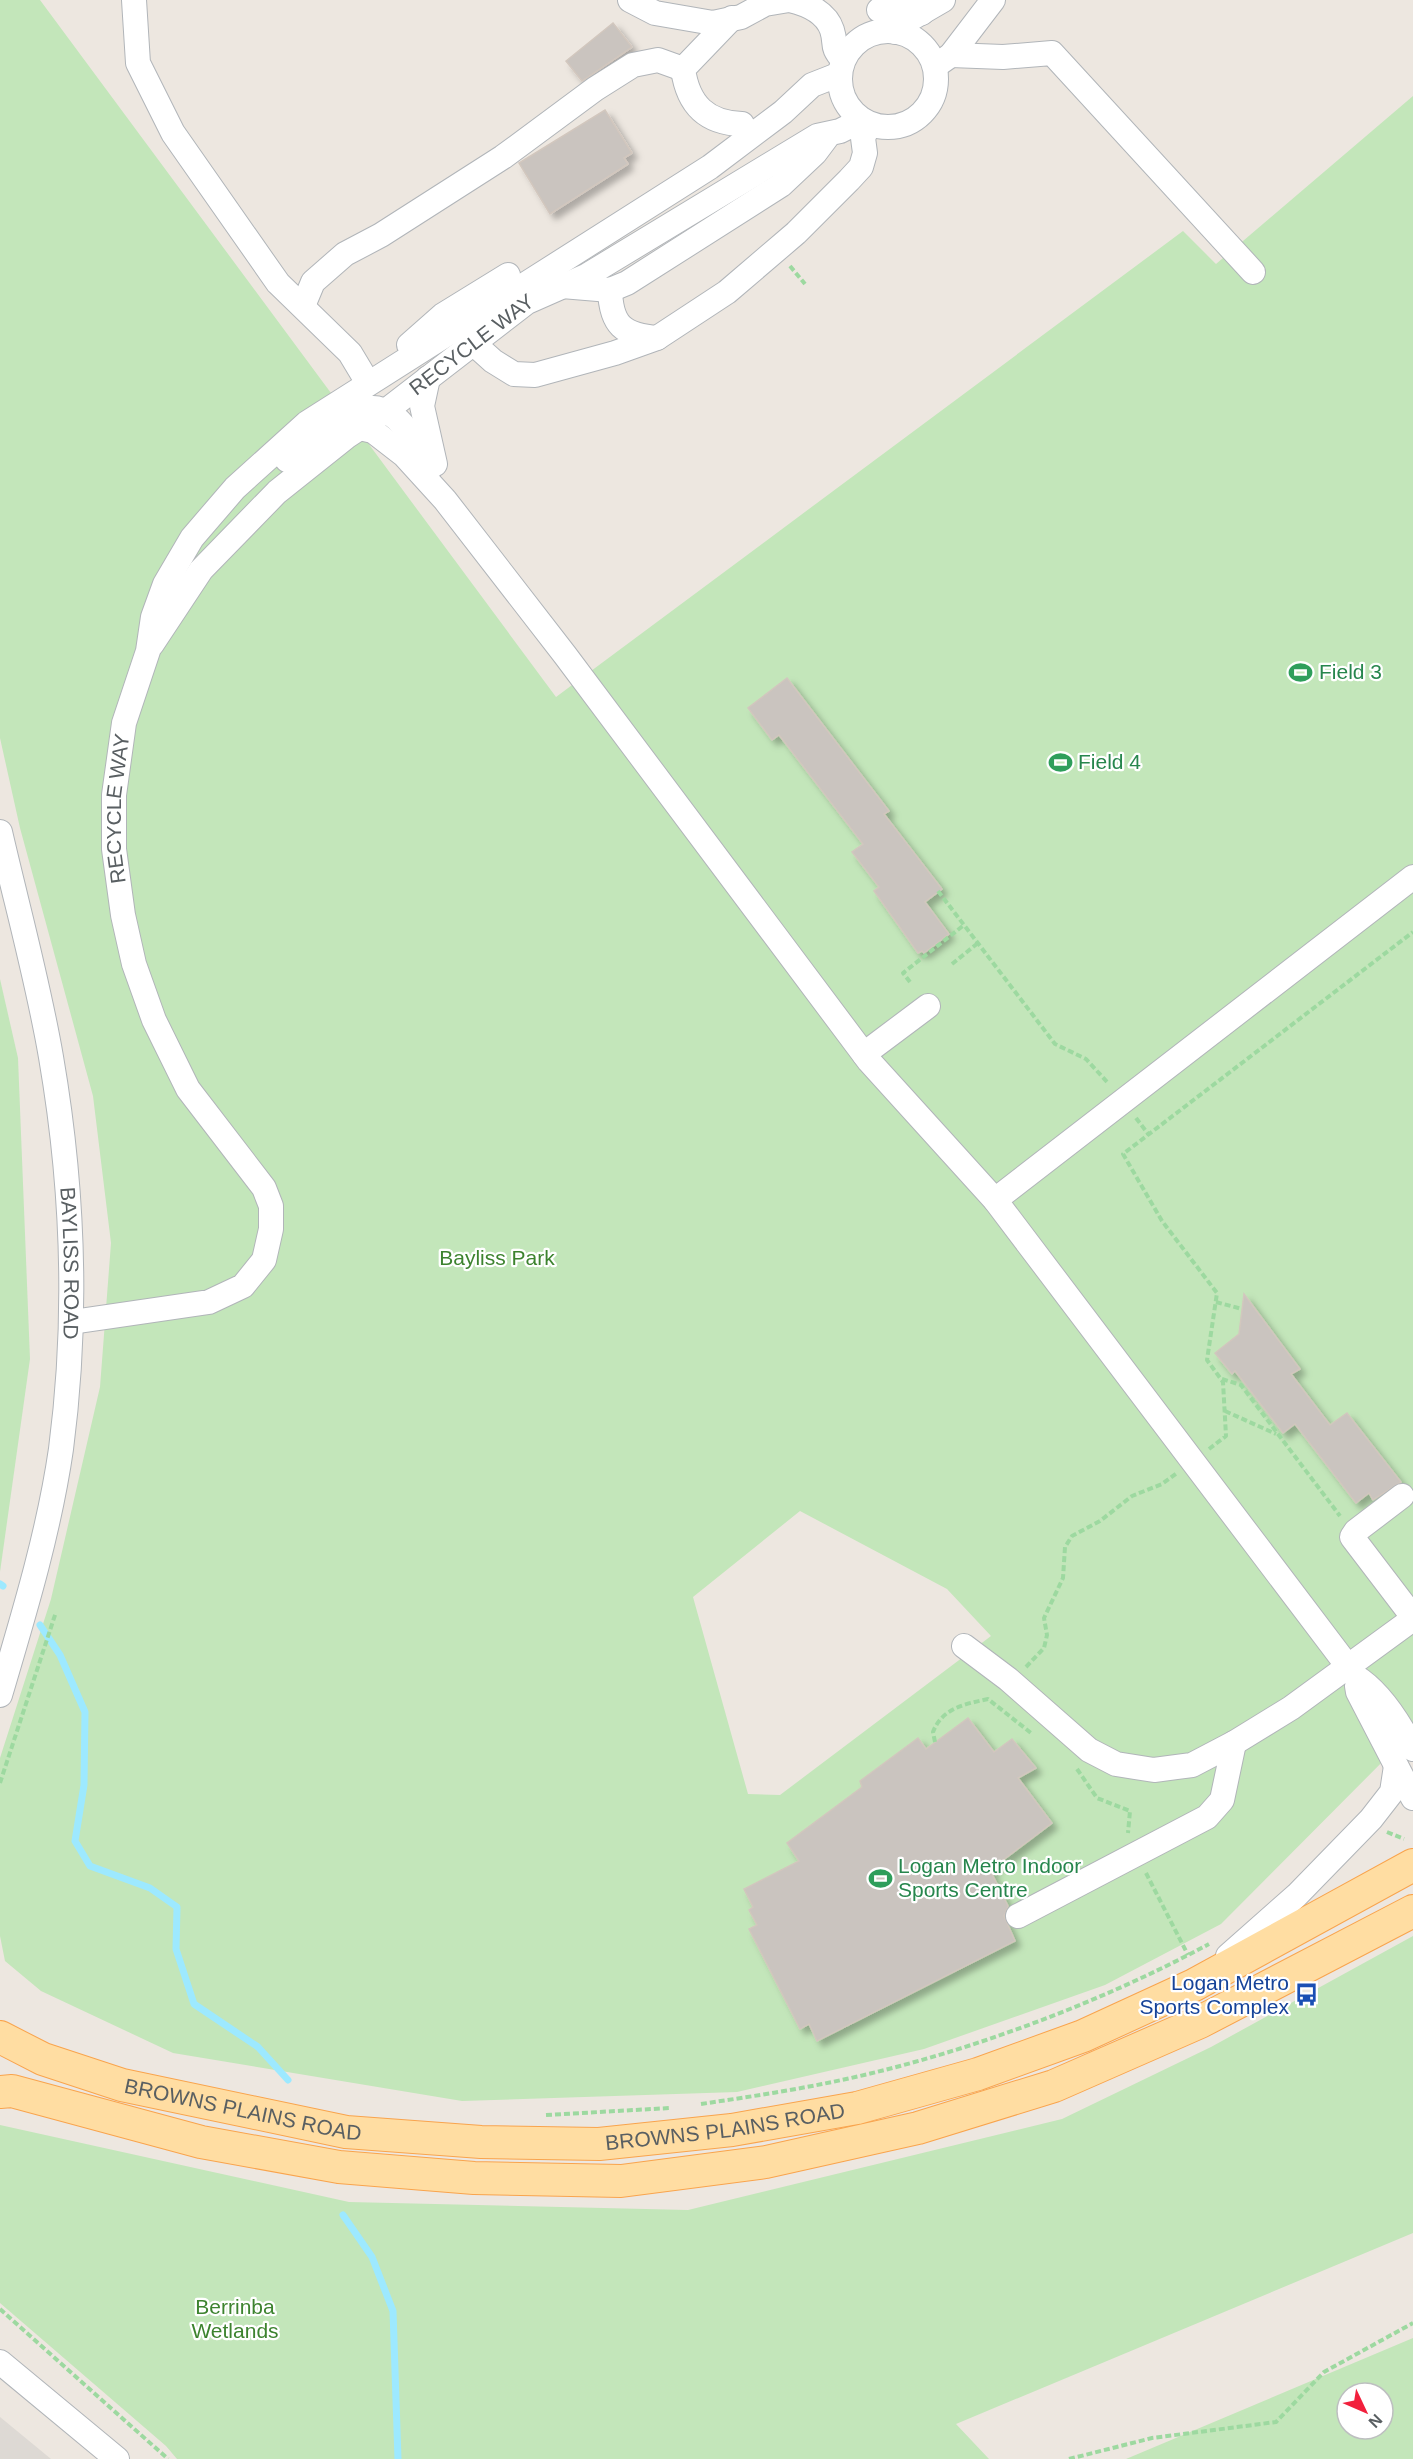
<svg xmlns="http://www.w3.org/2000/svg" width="1413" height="2459" font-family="Helvetica,sans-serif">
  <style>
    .industrial { fill: #ddd9d4 }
    .green { fill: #c3e6ba; fill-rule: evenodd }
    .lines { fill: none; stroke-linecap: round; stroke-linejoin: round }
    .stream { stroke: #9de9ff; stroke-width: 7 }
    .building { fill: #cac4bf; stroke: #d2c7be; stroke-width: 1.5; filter: url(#shadow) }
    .minor-casing { stroke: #b1b5b9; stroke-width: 26 }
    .major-casing { stroke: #f9a44d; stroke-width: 34 }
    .path { stroke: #9dd9a0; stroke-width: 4; stroke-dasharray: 6 3; stroke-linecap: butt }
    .minor { stroke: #fff; stroke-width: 24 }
    .major { stroke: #ffdda2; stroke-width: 32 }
    .labels { text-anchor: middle; stroke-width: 4.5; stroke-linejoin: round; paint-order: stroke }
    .street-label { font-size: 21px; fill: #595f62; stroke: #fff }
    .leisure-label { font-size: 21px; fill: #27864d; stroke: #fff; text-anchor: start }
    .park-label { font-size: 21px; fill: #3d832f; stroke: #fff }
    .transit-label { font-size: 21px; fill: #164399; stroke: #fff; text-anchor: end }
  </style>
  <defs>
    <filter id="shadow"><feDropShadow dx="5.5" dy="5.5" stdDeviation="3" flood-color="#0004"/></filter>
  </defs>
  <rect width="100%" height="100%" fill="#ede7e0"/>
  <polygon class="industrial" points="0,2417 51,2459 0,2459"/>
  <g class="green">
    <path d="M0 0H40L556 697 1183 231 1216 264 1413 96V1731L1221 1924 1105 1985 924 2049 737 2092 462 2101 173 2053 41 1991 5 1961 0 1936V1758L51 1599 100 1387 111 1243 93 1096 20 828 0 738ZM800 1511 947 1589 991 1636 780 1795 748 1794 693 1597Z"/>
    <polygon points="0,979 18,1058 30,1359 0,1572"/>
    <polygon points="1413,1936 1413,2233 956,2424 989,2459 177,2459 166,2446 0,2303 0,2125 349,2202 688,2210 1062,2119 1211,2047"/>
    <path d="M1413 2338V2459H1126ZM1347 2393H1383V2429H1347Z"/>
  </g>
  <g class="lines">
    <g class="stream">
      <polyline points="0,1584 3,1586"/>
      <polyline points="40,1625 60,1655 85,1712 84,1785 75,1841 90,1866 150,1888 177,1907 176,1949 194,2004 258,2047 288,2080"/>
      <polyline points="343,2215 372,2257 393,2311 398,2459"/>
    </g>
  </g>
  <g class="building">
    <polygon points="613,23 632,47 582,81 566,61"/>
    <polygon points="605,110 632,153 624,158 628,164 550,214 519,163"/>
    <polygon points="787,678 889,811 884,814 942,889 925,902 949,934 924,953 922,951 918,953 874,891 879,887 852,852 863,844 779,735 772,740 748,708"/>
    <polygon points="1244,1294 1300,1369 1291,1374 1330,1425 1347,1413 1401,1482 1373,1500 1369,1493 1356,1503 1295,1424 1283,1433 1235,1371 1232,1374 1215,1353 1239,1334"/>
    <polygon points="968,1718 994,1752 1012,1739 1036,1768 1018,1778 1052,1823 990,1870 1008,1906 1004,1916 1015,1941 817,2041 809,2024 800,2029 749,1929 757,1925 749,1910 753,1907 744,1889 799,1861 787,1843 862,1787 860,1781 918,1738 926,1749"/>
  </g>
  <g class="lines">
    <defs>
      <g id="minor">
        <polyline points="134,0 138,63 173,133 278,283 350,353 368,383"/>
        <polyline points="630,0 655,13 713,23 741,17 765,4 789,0"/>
        <path d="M790 0C807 4 826 12 832 30 837 46 830 45 843 60"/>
        <path d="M879 10C894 12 908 9 922 13"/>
        <path d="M732 18 683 69C688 105 707 123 742 124"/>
        <circle cx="888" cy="79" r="48"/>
        <polyline points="896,32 912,18 943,0"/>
        <polyline points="951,55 1003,57 1052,53 1253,272"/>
        <polyline points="941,62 951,55 993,0"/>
        <polyline points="562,286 610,290 627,283 781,185 815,153 827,137"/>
        <path d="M610 290C611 325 623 335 657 338"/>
        <polyline points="303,306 313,282 345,254 381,235 503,157 595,89 633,65 658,60 683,69"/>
        <polyline points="473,343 493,361 514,374 535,375 615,353 657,338 727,292 796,233 849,180 861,167 865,153 863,138 869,124"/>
        <polyline points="409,345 443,315 508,275"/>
        <polyline points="428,378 422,406 435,464"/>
        <path d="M360 428 373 431 404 455 445 500 565 655 869 1061 995 1200 1356 1677C1380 1692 1400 1724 1413 1749"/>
        <path d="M287 460 354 411C396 396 412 439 430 468"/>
        <path id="s1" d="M152 644 201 570 277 492 346 437 387 410 527 302 586 276 817 136 840 131 862 120"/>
        <path id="s2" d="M0 832C17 906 38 981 51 1057 73 1185 78 1319 61 1449 49 1532 24 1614 0 1695"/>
        <polyline points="864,1054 928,1006"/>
        <polyline points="995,1200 1413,877"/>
        <path id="s3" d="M72 1322 209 1302 243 1286 264 1260 271 1229V1206L264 1188 188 1089 154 1020 134 964 123 915 114 849V795L124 723 148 651 153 617 165 584 192 538 235 488 307 423 710 167 783 112 812 85 840 74"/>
        <polyline points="1402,1496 1356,1531 1352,1537 1413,1617"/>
        <polyline points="964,1646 1008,1679 1089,1750 1116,1764 1154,1770 1192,1765 1234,1743 1291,1708 1413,1619"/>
        <polyline points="1357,1686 1358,1692 1413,1798"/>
        <polyline points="1018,1916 1207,1817 1222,1800 1234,1743"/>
        <polyline points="1228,1956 1297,1895 1371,1819 1392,1792 1396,1766"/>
        <polyline points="0,2362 117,2459"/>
      </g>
      <g id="major">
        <path id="s4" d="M0 2037 43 2059 122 2085 346 2132 481 2142 599 2144 732 2130 857 2108 978 2074 1083 2036 1194 1985 1413 1865"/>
        <polyline points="0,2092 12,2091 201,2142 339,2167 474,2178 621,2181 766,2162 918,2128 1054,2086 1200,2022 1413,1911"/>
      </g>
    </defs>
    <use href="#minor" class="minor-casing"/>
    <use href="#major" class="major-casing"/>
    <g class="path">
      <polyline points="790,266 805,284"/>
      <polyline points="938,891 1055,1044 1086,1059 1109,1084"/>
      <polyline points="952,964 978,943"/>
      <polyline points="910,982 903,973 964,925"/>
      <polyline points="1136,1118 1149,1135"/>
      <polyline points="1216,1302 1242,1309"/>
      <polyline points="1222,1379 1241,1385 1340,1516"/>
      <polyline points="1225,1411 1276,1434"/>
      <polyline points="1209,1449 1226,1436 1223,1382 1207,1360 1217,1293 1162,1221 1123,1154 1413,932"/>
      <polyline points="1026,1667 1044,1648 1047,1635 1044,1618 1063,1578 1065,1547 1072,1536 1100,1521 1132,1496 1162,1484 1177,1473"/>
      <path d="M935 1742 933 1732C942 1708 965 1704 988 1699L1031 1733"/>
      <polyline points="1077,1769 1097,1798 1130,1811 1128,1833"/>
      <polyline points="0,1783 56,1612"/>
      <polyline points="1387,1832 1404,1839"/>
      <polyline points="1146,1873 1188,1955"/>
      <path d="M701 2104C741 2098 782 2092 822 2084 951 2059 1094 2006 1209 1944"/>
      <polyline points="546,2115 670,2108"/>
      <polyline points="0,2309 168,2459"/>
      <polyline points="1069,2459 1152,2438 1276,2422 1324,2372 1413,2323"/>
    </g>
    <use href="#minor" class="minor"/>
    <use href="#major" class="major"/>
  </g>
  <defs>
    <symbol id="stadium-bare" viewBox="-9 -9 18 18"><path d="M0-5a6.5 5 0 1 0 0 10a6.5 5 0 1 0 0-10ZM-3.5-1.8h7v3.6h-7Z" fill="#2e9e5b" stroke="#fff" stroke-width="2.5" paint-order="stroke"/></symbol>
    <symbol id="bus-bare" viewBox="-9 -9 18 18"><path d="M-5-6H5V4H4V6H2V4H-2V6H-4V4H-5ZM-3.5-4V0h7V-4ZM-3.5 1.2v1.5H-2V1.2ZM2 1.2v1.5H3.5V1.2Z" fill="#1a4fb4" stroke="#fff" stroke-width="2.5" paint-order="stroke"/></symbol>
  </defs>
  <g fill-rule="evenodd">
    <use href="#stadium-bare" x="1284" y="656" width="33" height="33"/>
    <use href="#stadium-bare" x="1044" y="746" width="33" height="33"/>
    <use href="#stadium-bare" x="864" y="1862" width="33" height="33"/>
    <use href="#bus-bare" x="1290" y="1978" width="33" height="33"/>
  </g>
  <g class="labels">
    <g class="street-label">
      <text dy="7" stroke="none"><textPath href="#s1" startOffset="442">RECYCLE WAY</textPath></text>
      <text dy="7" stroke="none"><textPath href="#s3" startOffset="702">RECYCLE WAY</textPath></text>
      <text dy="7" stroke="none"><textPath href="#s2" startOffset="438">BAYLISS ROAD</textPath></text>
      <text dy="7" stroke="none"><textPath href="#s4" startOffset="255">BROWNS PLAINS ROAD</textPath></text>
      <text dy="7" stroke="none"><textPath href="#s4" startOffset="741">BROWNS PLAINS ROAD</textPath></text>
    </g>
    <g class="leisure-label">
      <text x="1319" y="679">Field 3</text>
      <text x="1078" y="769">Field 4</text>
      <text x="898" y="1873">Logan Metro Indoor<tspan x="898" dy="24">Sports Centre</tspan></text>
    </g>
    <g class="park-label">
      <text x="497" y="1265">Bayliss Park</text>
      <text x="235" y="2314">Berrinba<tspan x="235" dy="24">Wetlands</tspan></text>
    </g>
    <g class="transit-label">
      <text x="1289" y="1990">Logan Metro<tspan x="1289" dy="24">Sports Complex</tspan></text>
    </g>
  </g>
  <g transform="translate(1365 2411) rotate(134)"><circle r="28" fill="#ffffff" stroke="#bdbfc0" stroke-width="1.5"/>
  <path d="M0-4.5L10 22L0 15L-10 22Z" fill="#f2203c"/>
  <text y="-9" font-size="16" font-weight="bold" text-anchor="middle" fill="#595f62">N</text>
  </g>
</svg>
